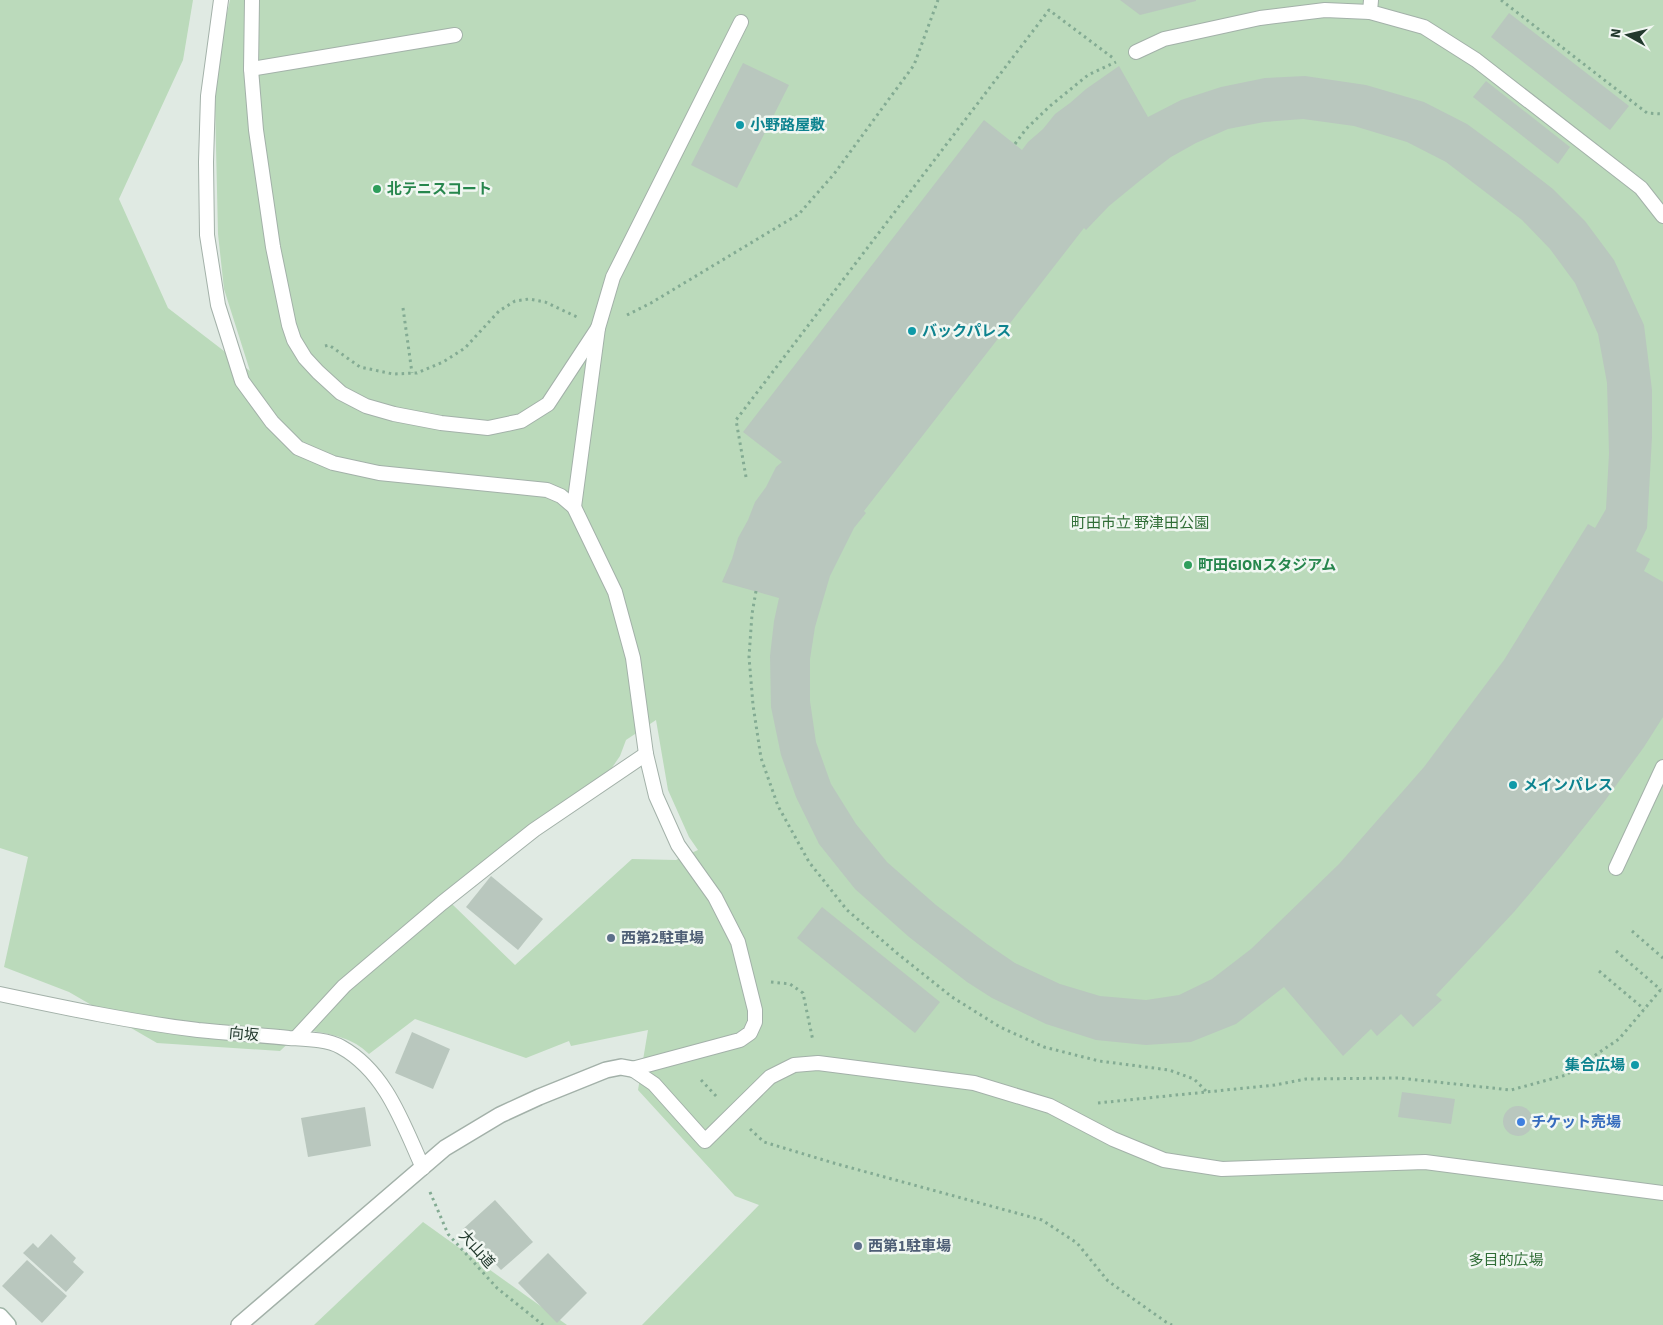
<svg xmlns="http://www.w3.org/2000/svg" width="1663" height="1325" font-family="'Source Sans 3','Noto Sans JP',sans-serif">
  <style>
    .green { fill: #bbdabb }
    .building { fill: #b9c7be; fill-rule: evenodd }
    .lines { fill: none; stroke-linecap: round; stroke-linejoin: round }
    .service-casing { stroke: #a3b1a9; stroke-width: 16 }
    .tertiary-casing { stroke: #a3b1a9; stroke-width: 18 }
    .secondary-casing { stroke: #a0b5a8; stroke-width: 18 }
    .path { stroke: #83ab93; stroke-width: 3; stroke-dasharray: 2.5 4; stroke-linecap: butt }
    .service { stroke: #fff; stroke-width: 14 }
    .tertiary { stroke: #fff; stroke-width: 15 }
    .secondary { stroke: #fff; stroke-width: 15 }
    .culture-dot { fill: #0f9aa8; stroke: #f1f7f2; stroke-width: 2 }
    .leisure-dot { fill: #2e9e5b; stroke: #f1f7f2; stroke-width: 2 }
    .service-dot { fill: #5c6f8a; stroke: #f1f7f2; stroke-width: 2 }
    .shop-dot { fill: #3f7fe0; stroke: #f1f7f2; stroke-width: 2 }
    .labels { text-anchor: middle; stroke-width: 5; stroke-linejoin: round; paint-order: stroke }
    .culture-label { font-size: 15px; font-weight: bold; fill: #0d838f; stroke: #f1f7f2; text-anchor: start }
    .leisure-label { font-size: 15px; font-weight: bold; fill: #27864d; stroke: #f1f7f2; text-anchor: start }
    .park-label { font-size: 15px; fill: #306d36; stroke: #f1f7f2 }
    .service-label { font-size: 15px; font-weight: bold; fill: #4e5e75; stroke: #f1f7f2; text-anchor: start }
    .street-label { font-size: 15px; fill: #22392d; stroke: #f1f7f2 }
    .shop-label { font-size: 15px; font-weight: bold; fill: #366cbe; stroke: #f1f7f2; text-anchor: start }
  </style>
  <rect width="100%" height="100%" fill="#e0eae3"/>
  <g class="green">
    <path d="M0 0H193L183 60 119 199 168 308 250 371 224 289 218 234 215 104 220 44 230 0H1663V1325H642L759 1205 735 1196 638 1090 648 1030 571 1046 569 1041 526 1058 415 1019 369 1054C353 1038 332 1034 311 1031L352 988 452 904 515 965 632 859 676 860 698 850 689 837 668 790 656 720 626 740 620 756 609 772 439 901 280 1051 157 1043 69 992 4 967 28 857 0 848Z"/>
    <polygon points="423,1222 567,1325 314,1325"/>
  </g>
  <g class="building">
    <polygon points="1120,0 1196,0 1196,1 1140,15"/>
    <polygon points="1509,13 1629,106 1610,130 1491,37"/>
    <polygon points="743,63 789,85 737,188 691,165"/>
    <path d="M1119 66 1148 117 1181 100 1221 87 1265 78 1305 76 1366 85 1424 102 1467 124 1508 154 1553 189 1585 221 1614 260 1644 325 1652 390V437L1647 528 1636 551 1650 559 1644 571 1663 582V717L1644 747 1604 802 1562 855 1514 912 1436 995 1442 1000 1413 1027 1401 1014 1377 1036 1371 1029 1343 1056 1284 987 1236 1024 1191 1042 1146 1045 1096 1040 1046 1024 992 998 967 982 909 937 855 889 819 844 796 797 781 755 771 707 770 656 774 621 779 598 722 582 732 559 738 538 748 520 755 502 766 487 776 467 782 462 743 432 984 120 1022 150 1028 142 1043 129 1055 114 1070 103 1086 89ZM1303 119 1354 126 1407 142 1446 162 1522 220 1550 249 1575 283 1598 334 1607 383 1609 453 1606 509 1595 528 1588 524 1504 660 1424 767 1339 864 1251 949 1212 979 1179 995 1146 1000 1100 996 1060 984 1015 963 987 944 936 905 887 862 856 824 831 784 816 742 810 701V659L815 627 830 576 854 528 866 513 864 511 1084 228 1086 230 1109 206 1142 179 1171 157 1196 143 1228 129 1264 122Z"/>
    <polygon points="1486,81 1570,147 1558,164 1473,97"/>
    <polygon points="491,876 543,919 518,950 466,907"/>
    <polygon points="822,907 940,1002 915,1033 797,938"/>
    <polygon points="412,1032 450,1049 433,1089 395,1073"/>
    <polygon points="1402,1092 1455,1099 1451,1124 1398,1117"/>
    <circle cx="1518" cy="1121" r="15"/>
    <polygon points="365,1107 371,1146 308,1157 301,1118"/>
    <polygon points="495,1200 533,1242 501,1270 463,1229"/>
    <polygon points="51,1234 76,1258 73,1262 84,1272 66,1292 23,1253 33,1243 38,1248"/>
    <polygon points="548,1253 587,1293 557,1323 518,1283"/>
    <polygon points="27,1260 67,1296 42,1323 2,1286"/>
  </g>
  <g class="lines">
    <defs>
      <g id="service">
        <polyline points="221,0 208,96 206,162 207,235 218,305 242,381 272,422 298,448 333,463 379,473 547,490 561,496 574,507 615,592 633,658 646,754 656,796 678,845 715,897 738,942 755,1010 755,1022 750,1033 740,1040 632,1069"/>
        <polyline points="252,0 251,69 256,130 273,247 289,325 294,340 305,358 318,372 341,393 366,406 394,414 441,423 488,428 521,421 548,404 598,328"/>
        <polyline points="1371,0 1370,12 1424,27 1476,60 1641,188 1663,216"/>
        <polyline points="1136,52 1164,39 1260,18 1325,10 1370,12"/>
        <polyline points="251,69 455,35"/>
        <polyline points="574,507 598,328 613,277 741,22"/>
        <polyline points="1616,868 1663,767"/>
        <path d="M0 994C66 1008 132 1022 198 1030 229 1033 259 1035 289 1038 305 1039 327 1039 341 1047 386 1072 403 1124 423 1168"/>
        <polyline points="296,1038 344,986 442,903 534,830 646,754"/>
        <polyline points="632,1069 654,1084 705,1141 770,1077 794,1065 818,1063 974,1083 1050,1106 1113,1139 1164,1160 1222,1169 1425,1162 1663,1193"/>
      </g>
      <polyline id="tertiary" points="239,1325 445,1148 500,1115 539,1097 606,1070 621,1067 632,1069"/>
      <polyline id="secondary" points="0,1316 8,1325"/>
    </defs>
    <use href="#service" class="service-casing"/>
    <use href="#tertiary" class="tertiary-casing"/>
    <use href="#secondary" class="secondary-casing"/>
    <g class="path">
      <polyline points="1501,0 1647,113 1663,114"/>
      <polyline points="1015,144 1026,129 1050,106 1088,75 1116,62"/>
      <polyline points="403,308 412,373"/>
      <polyline points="627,315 651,303 799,214 834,174 914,65 938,0"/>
      <polyline points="325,346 329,345 360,367 393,374 417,373 443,362 465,348 499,311 515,301 529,299 545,302 577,317"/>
      <polyline points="746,477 736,420 1049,10 1113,58"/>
      <polyline points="756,591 752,614 749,657 753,705 761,758 778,806 809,862 847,910 898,954 952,997 1000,1027 1044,1047 1099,1061 1169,1070 1194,1079 1207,1092"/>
      <polyline points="1632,931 1663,958"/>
      <polyline points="1616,951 1661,990"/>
      <polyline points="1599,971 1644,1009"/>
      <polyline points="771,982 790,984 803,993 813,1041"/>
      <polyline points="701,1080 717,1097"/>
      <polyline points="1098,1103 1275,1085 1306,1079 1399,1078 1511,1090 1566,1075 1619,1039 1663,987"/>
      <polyline points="750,1129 764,1142 837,1164 1042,1220 1077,1243 1108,1281 1166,1322 1172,1325"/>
      <polyline points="430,1192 448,1234 497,1288 543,1325"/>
    </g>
    <use href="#service" class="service"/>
    <use href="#tertiary" class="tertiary"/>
    <use href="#secondary" class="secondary"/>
  </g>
  <g class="culture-dot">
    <circle cx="740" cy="125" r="5"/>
    <circle cx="912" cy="331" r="5"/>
    <circle cx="1513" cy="785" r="5"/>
    <circle cx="1635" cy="1065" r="5"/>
  </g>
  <g class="leisure-dot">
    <circle cx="377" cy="189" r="5"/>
    <circle cx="1188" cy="565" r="5"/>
  </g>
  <g class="service-dot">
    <circle cx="611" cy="938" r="5"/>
    <circle cx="858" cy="1246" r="5"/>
  </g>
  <circle class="shop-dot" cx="1521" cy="1122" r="5"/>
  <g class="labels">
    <g class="culture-label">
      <text x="750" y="130">小野路屋敷</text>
      <text x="922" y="336">バックパレス</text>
      <text x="1523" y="790">メインパレス</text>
      <text x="1625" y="1070" text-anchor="end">集合広場</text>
    </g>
    <g class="leisure-label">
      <text x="387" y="194">北テニスコート</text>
      <text x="1198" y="570">町田GIONスタジアム</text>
    </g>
    <g class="park-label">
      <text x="1140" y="528">町田市立 野津田公園</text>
      <text x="1506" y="1265">多目的広場</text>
    </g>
    <g class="service-label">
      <text x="621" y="943">西第2駐車場</text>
      <text x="868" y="1251">西第1駐車場</text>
    </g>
    <g class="street-label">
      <text transform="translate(244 1034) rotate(5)" y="5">向坂</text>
      <text transform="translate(477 1249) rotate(48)" y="5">大山道</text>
    </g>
    <g class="shop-label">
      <text x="1531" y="1127">チケット売場</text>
    </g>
  </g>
  <g transform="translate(1628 35) rotate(278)" stroke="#f1f7f2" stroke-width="4" paint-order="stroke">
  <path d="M0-4L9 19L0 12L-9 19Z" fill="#22392d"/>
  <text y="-8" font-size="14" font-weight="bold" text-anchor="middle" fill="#22392d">N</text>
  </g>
</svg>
